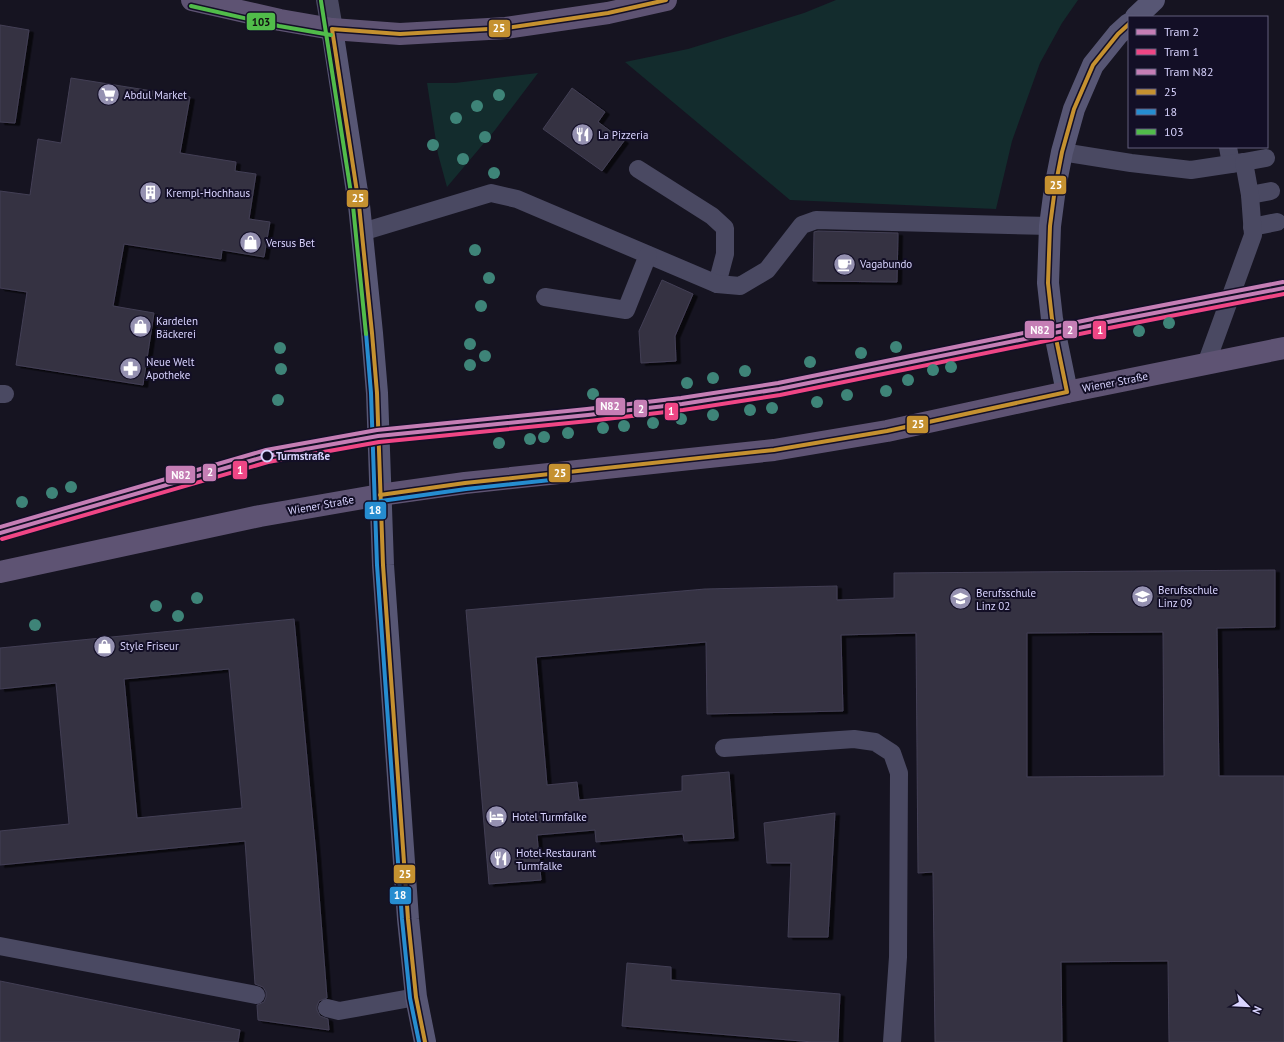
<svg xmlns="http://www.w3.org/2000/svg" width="1284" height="1042" font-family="'PT Sans',sans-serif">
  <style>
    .green { fill: #132c2d }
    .building { fill: #343243; stroke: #433f54; fill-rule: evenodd; filter: url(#shadow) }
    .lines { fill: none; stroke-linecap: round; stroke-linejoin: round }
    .lane { stroke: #4a4962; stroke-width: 18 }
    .street { stroke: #4a4962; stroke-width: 22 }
    .secondary { stroke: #575674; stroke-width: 22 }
    .primary { stroke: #5e5373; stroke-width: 22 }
    .bus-1-casing { stroke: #130f26; stroke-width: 7 }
    .bus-2-casing { stroke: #130f26; stroke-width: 7 }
    .bus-3-casing { stroke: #130f26; stroke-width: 7 }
    .bus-1 { stroke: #c59130; stroke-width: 4 }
    .bus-2 { stroke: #268dd0; stroke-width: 4 }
    .bus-3 { stroke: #51bc4a; stroke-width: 4 }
    .tram-1-casing { stroke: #130f26; stroke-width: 7 }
    .tram-2-casing { stroke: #130f26; stroke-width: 7 }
    .tram-3-casing { stroke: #130f26; stroke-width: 7 }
    .tram-1 { stroke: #c57eb5; stroke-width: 4 }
    .tram-2 { stroke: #ef4685; stroke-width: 4 }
    .tram-3 { stroke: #c57eb5; stroke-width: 4 }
    .tree { fill: #3e8478 }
    .stop-dot { fill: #130f26; stroke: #d9d4ff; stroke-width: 2 }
    .labels { text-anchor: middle; stroke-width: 4; stroke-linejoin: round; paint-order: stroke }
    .poi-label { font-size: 11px; fill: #d9d4ff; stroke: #130f26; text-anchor: start }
    .street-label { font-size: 11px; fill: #d9d4ff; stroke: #130f26 }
    .stop-label { font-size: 11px; font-weight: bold; fill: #d9d4ff; stroke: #130f26; text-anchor: start }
    .line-badge { stroke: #130f26; stroke-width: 1.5 }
    .badge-label { font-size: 11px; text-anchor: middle; font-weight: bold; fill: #fff }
    .pale-badge-label { font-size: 11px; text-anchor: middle; font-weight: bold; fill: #111 }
  </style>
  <defs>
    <filter id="shadow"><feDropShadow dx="4.5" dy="2.5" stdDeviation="0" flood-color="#0009"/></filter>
  </defs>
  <rect width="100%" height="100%" fill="#161421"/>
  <g class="green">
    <polygon points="836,0 1078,0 1062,23 1040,63 1012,141 996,209 790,200 625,62 688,49 804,13"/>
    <polygon points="538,73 495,130 447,187 438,154 427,83 455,83"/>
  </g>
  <g class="building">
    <polygon points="0,25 29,30 15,123 0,122"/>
    <polygon points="71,78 190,97 180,153 236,162 235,171 256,174 249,219 270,222 264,257 222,250 221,259 124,244 113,306 154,313 143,385 16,365 27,292 0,288 0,191 30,195 38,139 61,143"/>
    <polygon points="572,88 605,112 598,122 624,141 602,171 543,129"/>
    <polygon points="818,231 898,233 897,282 813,281 814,232"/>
    <polygon points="662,280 693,294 675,336 676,361 641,363 639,331"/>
    <path d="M1275 570V627L1217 628 1219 776H1284V1042H1169L1168 961 1061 962 1062 1042H935L933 872 918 873 916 633 841 635 843 711 707 714 706 642 536 657 547 785 577 782 579 800 682 791V776L729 772 734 838 684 841 683 834 596 842 595 830 537 835 541 880 489 884 466 610 705 589 837 586V600L894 598V573ZM1163 632 1164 776 1027 777V633Z"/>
    <path d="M294 619 316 855 327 998 319 1001 317 1006V1010L320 1016 328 1019 329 1030 258 1020 257 1005 264 1002 266 997V992L263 987 255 984 245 841 0 865V831L69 824 56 683 0 689V648ZM229 669 242 808 137 818 124 679Z"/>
    <polygon points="835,813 828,937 788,937 791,863 767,863 764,823"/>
    <polygon points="627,963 671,967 671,980 840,994 838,1042 813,1042 622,1026"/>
    <polygon points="0,981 240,1030 238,1042 0,1042"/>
  </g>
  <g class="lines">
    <g class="lane">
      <polyline points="1228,147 1231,164"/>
      <polyline points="1062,152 1131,163 1191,170 1244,162"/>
      <polyline points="638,169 712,216 725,228 725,254 717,284"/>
      <polyline points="1250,195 1271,191"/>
      <polyline points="1252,227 1277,222"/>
      <polyline points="362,232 491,193 517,199 717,284 740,286 767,270 802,225 816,220 1050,226"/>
      <polyline points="545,297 626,310 648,255"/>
      <polyline points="1206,364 1253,235 1250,195 1244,162 1266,158"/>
      <polyline points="0,394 5,394"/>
      <polyline points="724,748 854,739 875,742 892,753 899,773 898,957 892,1042"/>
      <polyline points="0,946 256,995"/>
      <polyline points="327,1008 339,1011 416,997"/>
    </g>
    <polyline class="street" points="327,0 332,29"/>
    <g class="secondary">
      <polyline points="1136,17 1154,0"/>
      <polyline points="332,29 359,205 372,333 377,393 383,565 408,919 416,997 425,1042"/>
      <polyline points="1067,392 1052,319 1048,283 1050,226 1055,188 1062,152 1074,109 1093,65 1118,34 1129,24"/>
    </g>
    <g class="primary">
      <polyline points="192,0 280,20 332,29 400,34 506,28 608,13 666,0"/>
      <polyline points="0,572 260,516 380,495 465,483 774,450 887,431 1067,392 1284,348"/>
    </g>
    <defs>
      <g id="bus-1">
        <polyline points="380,495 465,483 774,450 887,431 1067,392 1052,319 1048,283 1050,226 1055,188 1062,152 1074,109 1093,65 1118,34 1129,24"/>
        <polyline points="425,1042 416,997 408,919 383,565 377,393 372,333 359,205 332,29 400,34 506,28 608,13 666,0"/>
      </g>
      <g id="bus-2">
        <polyline points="366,333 371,393 377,565 402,919 410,998 419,1042"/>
        <polyline points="381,501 466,489 560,479"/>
      </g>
      <g id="bus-3">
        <polyline points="321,1 353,206 366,334"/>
        <polyline points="191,6 279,26 331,35"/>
      </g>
    </defs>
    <use href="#bus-1" class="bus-1-casing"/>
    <use href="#bus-2" class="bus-2-casing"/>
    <use href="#bus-3" class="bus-3-casing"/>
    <use href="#bus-1" class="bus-1"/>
    <use href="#bus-2" class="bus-2"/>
    <use href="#bus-3" class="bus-3"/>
    <defs>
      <polyline id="tram-1" points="0,533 267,456 378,436 588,415 682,404 779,389 1108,322 1284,288"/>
      <polyline id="tram-2" points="2,539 268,462 379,442 589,421 683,410 780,395 1109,328 1284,294"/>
      <polyline id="tram-3" points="0,527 266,450 377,430 587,409 681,398 778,383 1107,316 1283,282"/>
    </defs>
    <use href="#tram-1" class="tram-1-casing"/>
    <use href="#tram-2" class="tram-2-casing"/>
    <use href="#tram-3" class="tram-3-casing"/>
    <use href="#tram-1" class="tram-1"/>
    <use href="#tram-2" class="tram-2"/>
    <use href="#tram-3" class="tram-3"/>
  </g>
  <g class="tree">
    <circle cx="499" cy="95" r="6"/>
    <circle cx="477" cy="106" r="6"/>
    <circle cx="456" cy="118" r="6"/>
    <circle cx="485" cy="137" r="6"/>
    <circle cx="433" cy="145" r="6"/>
    <circle cx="463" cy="159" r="6"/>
    <circle cx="494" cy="173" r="6"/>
    <circle cx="475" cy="250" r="6"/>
    <circle cx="489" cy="278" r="6"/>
    <circle cx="481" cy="306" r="6"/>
    <circle cx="1169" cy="323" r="6"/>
    <circle cx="1139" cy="331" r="6"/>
    <circle cx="470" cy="344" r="6"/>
    <circle cx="896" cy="347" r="6"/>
    <circle cx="280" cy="348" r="6"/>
    <circle cx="861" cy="353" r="6"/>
    <circle cx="485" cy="356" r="6"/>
    <circle cx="810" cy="362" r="6"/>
    <circle cx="470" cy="365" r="6"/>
    <circle cx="951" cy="367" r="6"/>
    <circle cx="281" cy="369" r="6"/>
    <circle cx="933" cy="370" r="6"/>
    <circle cx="745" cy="371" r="6"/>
    <circle cx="713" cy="378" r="6"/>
    <circle cx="908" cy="380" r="6"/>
    <circle cx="687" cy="383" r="6"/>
    <circle cx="886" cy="391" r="6"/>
    <circle cx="593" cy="394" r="6"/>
    <circle cx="847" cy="395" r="6"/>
    <circle cx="278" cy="400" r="6"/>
    <circle cx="817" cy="402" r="6"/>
    <circle cx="772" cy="408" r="6"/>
    <circle cx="750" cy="410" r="6"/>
    <circle cx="713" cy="415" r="6"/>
    <circle cx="681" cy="419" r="6"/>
    <circle cx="653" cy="423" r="6"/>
    <circle cx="624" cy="426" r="6"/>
    <circle cx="603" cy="428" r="6"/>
    <circle cx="568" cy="433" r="6"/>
    <circle cx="544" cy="437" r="6"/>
    <circle cx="530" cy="439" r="6"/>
    <circle cx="499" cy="443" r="6"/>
    <circle cx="71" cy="487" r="6"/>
    <circle cx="52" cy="493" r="6"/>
    <circle cx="22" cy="502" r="6"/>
    <circle cx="197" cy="598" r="6"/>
    <circle cx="156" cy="606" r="6"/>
    <circle cx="178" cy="616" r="6"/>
    <circle cx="35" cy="625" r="6"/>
  </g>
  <defs>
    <symbol id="supermarket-disc" viewBox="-11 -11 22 22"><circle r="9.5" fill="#9591b1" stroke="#130f26"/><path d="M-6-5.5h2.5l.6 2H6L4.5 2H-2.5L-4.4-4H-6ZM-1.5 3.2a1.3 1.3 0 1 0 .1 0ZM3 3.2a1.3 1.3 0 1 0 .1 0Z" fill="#fff"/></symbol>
    <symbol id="restaurant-disc" viewBox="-11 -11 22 22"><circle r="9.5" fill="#9591b1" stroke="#130f26"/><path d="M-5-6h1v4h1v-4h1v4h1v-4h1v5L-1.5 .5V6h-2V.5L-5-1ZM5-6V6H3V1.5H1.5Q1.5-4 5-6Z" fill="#fff"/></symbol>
    <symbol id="building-disc" viewBox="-11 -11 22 22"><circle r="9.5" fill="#9591b1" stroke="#130f26"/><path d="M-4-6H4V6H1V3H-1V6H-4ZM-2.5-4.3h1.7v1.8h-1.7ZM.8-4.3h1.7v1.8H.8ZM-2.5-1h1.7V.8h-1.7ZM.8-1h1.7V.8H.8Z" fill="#fff"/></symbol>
    <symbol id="shop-disc" viewBox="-11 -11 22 22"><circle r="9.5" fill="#9591b1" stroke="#130f26"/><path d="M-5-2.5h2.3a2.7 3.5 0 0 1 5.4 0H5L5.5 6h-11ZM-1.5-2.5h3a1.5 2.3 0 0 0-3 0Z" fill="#fff"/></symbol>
    <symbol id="cafe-disc" viewBox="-11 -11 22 22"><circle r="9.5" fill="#9591b1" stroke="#130f26"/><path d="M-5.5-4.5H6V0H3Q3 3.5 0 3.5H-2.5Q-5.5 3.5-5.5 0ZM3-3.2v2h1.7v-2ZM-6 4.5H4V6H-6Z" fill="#fff"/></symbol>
    <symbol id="pharmacy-disc" viewBox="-11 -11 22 22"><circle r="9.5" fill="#9591b1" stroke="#130f26"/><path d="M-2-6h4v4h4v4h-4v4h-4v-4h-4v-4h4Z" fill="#fff"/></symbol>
    <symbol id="school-disc" viewBox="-11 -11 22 22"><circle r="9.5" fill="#9591b1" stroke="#130f26"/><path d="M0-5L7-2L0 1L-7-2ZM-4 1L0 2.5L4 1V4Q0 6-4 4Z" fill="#fff"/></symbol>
    <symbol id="hotel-disc" viewBox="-11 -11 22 22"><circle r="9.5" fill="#9591b1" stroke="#130f26"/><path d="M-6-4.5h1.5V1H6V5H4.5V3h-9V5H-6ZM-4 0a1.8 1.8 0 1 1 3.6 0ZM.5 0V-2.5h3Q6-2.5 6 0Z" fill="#fff"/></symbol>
  </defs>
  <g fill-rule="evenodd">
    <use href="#supermarket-disc" x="96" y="82" width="25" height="25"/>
    <use href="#restaurant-disc" x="570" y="122" width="25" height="25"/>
    <use href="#building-disc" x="138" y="180" width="25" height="25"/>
    <use href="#shop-disc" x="238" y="230" width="25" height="25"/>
    <use href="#cafe-disc" x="832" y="252" width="25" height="25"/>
    <use href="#shop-disc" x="128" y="314" width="25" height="25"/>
    <use href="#pharmacy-disc" x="118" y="356" width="25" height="25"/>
    <use href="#school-disc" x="1130" y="584" width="25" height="25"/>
    <use href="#school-disc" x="948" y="586" width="25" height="25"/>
    <use href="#shop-disc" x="92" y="634" width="25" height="25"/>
    <use href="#hotel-disc" x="484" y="804" width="25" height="25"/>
    <use href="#restaurant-disc" x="488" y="846" width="25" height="25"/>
  </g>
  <circle class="stop-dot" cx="267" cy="456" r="5.5"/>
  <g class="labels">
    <g class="poi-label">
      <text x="124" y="99">Abdul Market</text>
      <text x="598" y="139">La Pizzeria</text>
      <text x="166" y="197">Krempl-Hochhaus</text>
      <text x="266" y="247">Versus Bet</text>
      <text x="860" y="268">Vagabundo</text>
      <text x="156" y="325">Kardelen<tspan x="156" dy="13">Bäckerei</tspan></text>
      <text x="146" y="366">Neue Welt<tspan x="146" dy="13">Apotheke</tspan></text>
      <text x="1158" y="594">Berufsschule<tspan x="1158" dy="13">Linz 09</tspan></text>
      <text x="976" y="597">Berufsschule<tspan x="976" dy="13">Linz 02</tspan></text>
      <text x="120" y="650">Style Friseur</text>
      <text x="512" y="821">Hotel Turmfalke</text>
      <text x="516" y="857">Hotel-Restaurant<tspan x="516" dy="13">Turmfalke</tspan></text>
    </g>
    <g class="street-label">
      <text transform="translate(1115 382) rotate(-11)" y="4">Wiener Straße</text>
      <text transform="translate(321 505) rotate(-10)" y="4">Wiener Straße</text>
    </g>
    <g class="stop-label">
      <text x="276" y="460">Turmstraße</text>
    </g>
  </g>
  <g class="line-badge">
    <rect x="246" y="12" width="30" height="19" rx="4" fill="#51bc4a"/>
    <rect x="488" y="19" width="23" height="19" rx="4" fill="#c59130"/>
    <rect x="1044" y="175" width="23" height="20" rx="4" fill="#c59130"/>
    <rect x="346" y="189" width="23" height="19" rx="4" fill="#c59130"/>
    <rect x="1024" y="320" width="31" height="19" rx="4" fill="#c57eb5"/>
    <rect x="1062" y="320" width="16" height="19" rx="4" fill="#c57eb5"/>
    <rect x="1092" y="320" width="15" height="20" rx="4" fill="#ef4685"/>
    <rect x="595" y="397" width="31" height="19" rx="4" fill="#c57eb5"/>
    <rect x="633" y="399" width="15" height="19" rx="4" fill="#c57eb5"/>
    <rect x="664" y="402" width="15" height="19" rx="4" fill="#ef4685"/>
    <rect x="906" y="415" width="23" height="19" rx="4" fill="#c59130"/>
    <rect x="232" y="460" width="16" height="20" rx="4" fill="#ef4685"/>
    <rect x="202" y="463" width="15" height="19" rx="4" fill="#c57eb5"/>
    <rect x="548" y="463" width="23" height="20" rx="4" fill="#c59130"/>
    <rect x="165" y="465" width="31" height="19" rx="4" fill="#c57eb5"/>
    <rect x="364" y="501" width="23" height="19" rx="4" fill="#268dd0"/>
    <rect x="393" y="864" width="23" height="20" rx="4" fill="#c59130"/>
    <rect x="389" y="886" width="23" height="19" rx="4" fill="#268dd0"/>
  </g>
  <g class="badge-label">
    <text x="499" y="32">25</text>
    <text x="1056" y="189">25</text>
    <text x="358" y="202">25</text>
    <text x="1040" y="334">N82</text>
    <text x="1070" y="334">2</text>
    <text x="1100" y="334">1</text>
    <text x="610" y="410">N82</text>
    <text x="641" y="413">2</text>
    <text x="671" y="415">1</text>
    <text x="918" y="428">25</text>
    <text x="240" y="474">1</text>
    <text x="210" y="476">2</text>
    <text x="560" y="477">25</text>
    <text x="181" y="479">N82</text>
    <text x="375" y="514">18</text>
    <text x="405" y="878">25</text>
    <text x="400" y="899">18</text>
  </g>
  <g class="pale-badge-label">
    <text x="261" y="26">103</text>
  </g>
  <rect x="1128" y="16" width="140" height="132" fill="#130f26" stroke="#625e7d"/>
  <rect x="1136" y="29" width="20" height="6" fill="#c57eb5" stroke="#625e7d"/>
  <text x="1164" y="36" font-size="12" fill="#d9d4ff">Tram 2</text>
  <rect x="1136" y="49" width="20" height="6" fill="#ef4685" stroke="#625e7d"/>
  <text x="1164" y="56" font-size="12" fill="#d9d4ff">Tram 1</text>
  <rect x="1136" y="69" width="20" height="6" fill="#c57eb5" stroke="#625e7d"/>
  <text x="1164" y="76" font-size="12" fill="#d9d4ff">Tram N82</text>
  <rect x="1136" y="89" width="20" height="6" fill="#c59130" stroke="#625e7d"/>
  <text x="1164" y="96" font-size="12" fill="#d9d4ff">25</text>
  <rect x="1136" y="109" width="20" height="6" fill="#268dd0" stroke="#625e7d"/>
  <text x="1164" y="116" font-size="12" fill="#d9d4ff">18</text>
  <rect x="1136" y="129" width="20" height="6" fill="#51bc4a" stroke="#625e7d"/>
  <text x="1164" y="136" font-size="12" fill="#d9d4ff">103</text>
  <g transform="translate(1248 1006) rotate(114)" stroke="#130f26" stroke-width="3" paint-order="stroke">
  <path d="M0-3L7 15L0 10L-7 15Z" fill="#d9d4ff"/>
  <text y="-6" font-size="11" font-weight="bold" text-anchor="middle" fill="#d9d4ff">N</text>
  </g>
</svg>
